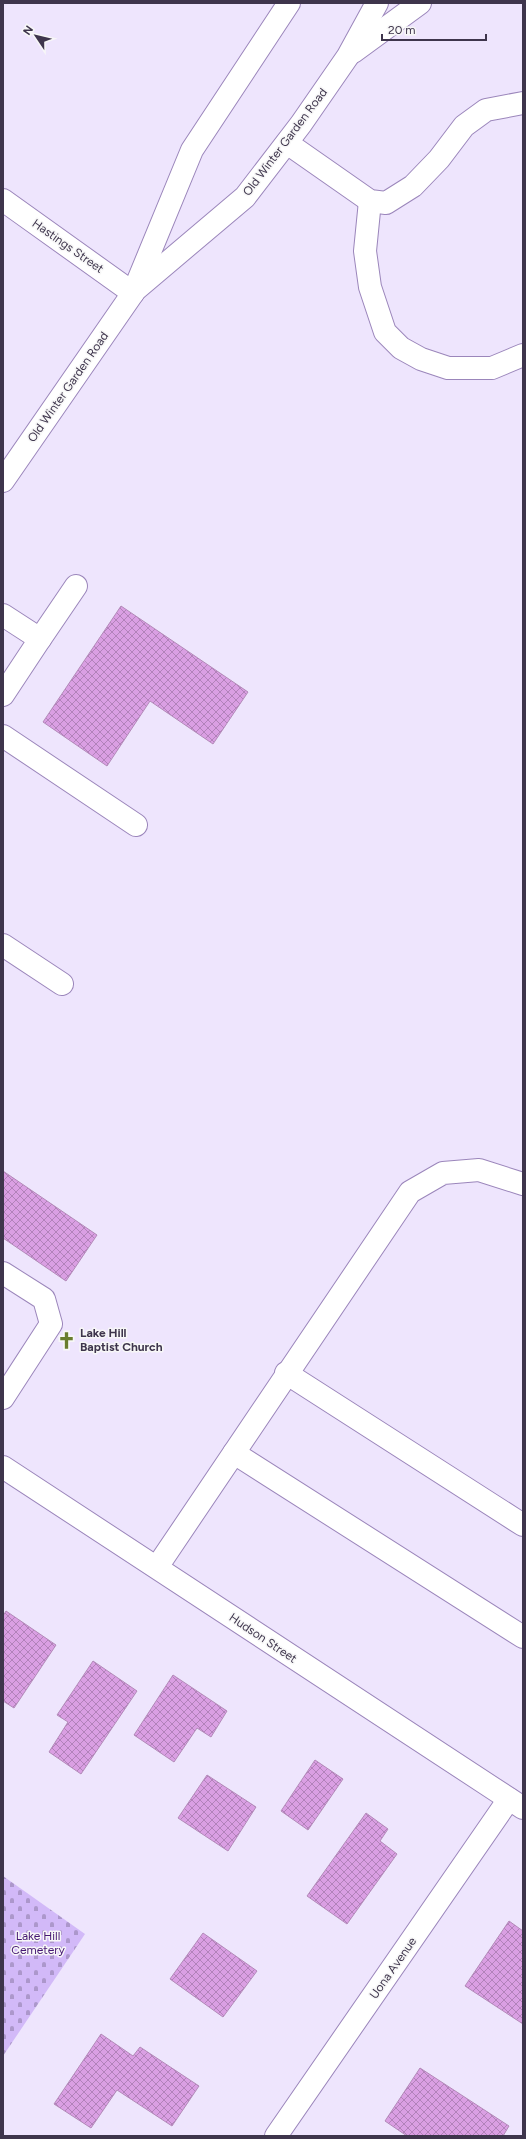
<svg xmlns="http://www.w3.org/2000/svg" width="526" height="2139" font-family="Figtree,sans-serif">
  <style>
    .cemetery { fill: url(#cemetery-stones) }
    .building { fill: url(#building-cross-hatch); stroke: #b38ab9 }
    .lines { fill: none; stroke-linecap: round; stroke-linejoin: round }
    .minor-casing { stroke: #9b86bb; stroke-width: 24 }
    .major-casing { stroke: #9b86bb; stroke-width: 24 }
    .minor { stroke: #fff; stroke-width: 22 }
    .major { stroke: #fff; stroke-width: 22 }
    .labels { text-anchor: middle; stroke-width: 3; stroke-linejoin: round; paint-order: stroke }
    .street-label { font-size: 12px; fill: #3e354c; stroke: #f7f7f7 }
    .poi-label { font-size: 12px; font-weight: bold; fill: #3e354c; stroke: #f7f7f7; text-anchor: start }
    .park-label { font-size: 12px; fill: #451772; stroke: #f7f7f7 }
  </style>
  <defs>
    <pattern id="cemetery-stones" width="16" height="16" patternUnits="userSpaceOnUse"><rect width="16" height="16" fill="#d2b9f8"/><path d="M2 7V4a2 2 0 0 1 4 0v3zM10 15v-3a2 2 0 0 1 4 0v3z" fill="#ac97cb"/></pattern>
    <pattern id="building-cross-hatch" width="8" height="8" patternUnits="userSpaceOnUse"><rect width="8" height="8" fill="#da9fe3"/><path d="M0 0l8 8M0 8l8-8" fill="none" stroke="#b282ba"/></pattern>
  </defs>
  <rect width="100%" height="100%" fill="#eee5fd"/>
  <polygon class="cemetery" points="3,1876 85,1934 3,2056"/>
  <g class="building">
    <polygon points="121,606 248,692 213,744 150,701 107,766 43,722"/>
    <polygon points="3,1171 97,1235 66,1281 3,1238"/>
    <polygon points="6,1611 56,1645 14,1708 3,1701 3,1616"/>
    <polygon points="93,1661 137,1691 81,1774 49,1752 68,1722 57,1715"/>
    <polygon points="173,1675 227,1711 211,1737 197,1728 174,1762 134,1735"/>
    <polygon points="315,1760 343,1779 308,1830 281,1811"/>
    <polygon points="207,1775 256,1807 228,1851 178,1818"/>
    <polygon points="366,1813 388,1829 380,1841 397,1854 347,1924 307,1896"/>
    <polygon points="509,1921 523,1931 523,2024 465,1986"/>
    <polygon points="203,1933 257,1971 223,2017 170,1979"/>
    <polygon points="101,2034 133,2056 140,2047 199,2086 172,2126 117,2090 91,2128 54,2104"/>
    <polygon points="420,2068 509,2126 503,2136 407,2136 385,2121"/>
  </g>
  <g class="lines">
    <defs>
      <g id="minor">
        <polyline points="287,143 370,201 386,203 413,186 439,159 464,126 486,110 523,103"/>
        <polyline points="3,200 133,293"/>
        <polyline points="370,201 365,251 370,287 385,332 401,348 421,359 448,368 492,368 523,355"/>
        <polyline points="3,615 40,639 3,695"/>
        <polyline points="40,639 76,586"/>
        <polyline points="3,736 136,825"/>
        <polyline points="3,945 62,984"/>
        <polyline points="3,1273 44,1299 51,1324 3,1398"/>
        <polyline points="286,1373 523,1525"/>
        <polyline points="234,1453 523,1637"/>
        <polyline points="3,1467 523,1808"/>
        <polyline points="157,1567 410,1192 443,1173 479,1170 523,1184"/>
        <polyline points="276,2136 509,1799"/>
      </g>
      <g id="major">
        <polyline points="353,52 420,3"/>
        <polyline points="135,290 245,197 301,124 348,56 377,3"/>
        <polyline points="3,481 133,293 192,150 289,3"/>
      </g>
    </defs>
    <use href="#minor" class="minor-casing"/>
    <use href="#major" class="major-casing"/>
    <use href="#minor" class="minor"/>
    <use href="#major" class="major"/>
  </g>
  <defs>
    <symbol id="church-bare" viewBox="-9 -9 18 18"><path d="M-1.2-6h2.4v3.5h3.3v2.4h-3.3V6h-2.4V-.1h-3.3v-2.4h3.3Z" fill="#697e2e" stroke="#f7f7f7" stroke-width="2.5" paint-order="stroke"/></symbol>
  </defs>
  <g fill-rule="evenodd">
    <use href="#church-bare" x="54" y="1328" width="25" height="25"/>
  </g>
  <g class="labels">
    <g class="street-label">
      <text transform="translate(285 142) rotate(-53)" y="4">Old Winter Garden Road</text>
      <text transform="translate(68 246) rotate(35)" y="4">Hastings Street</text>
      <text transform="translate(68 387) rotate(-55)" y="4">Old Winter Garden Road</text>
      <text transform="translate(263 1638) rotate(34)" y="4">Hudson Street</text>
      <text transform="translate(393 1968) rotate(-55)" y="4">Uona Avenue</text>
    </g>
    <g class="poi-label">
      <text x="80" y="1337">Lake Hill<tspan x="80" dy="14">Baptist Church</tspan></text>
    </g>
    <g class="park-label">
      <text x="38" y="1940">Lake Hill<tspan x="38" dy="14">Cemetery</tspan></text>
    </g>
  </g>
  <rect width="526" height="2139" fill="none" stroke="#3e354c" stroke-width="8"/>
  <g transform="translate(36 36) rotate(305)" stroke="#f7f7f7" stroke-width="3" paint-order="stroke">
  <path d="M0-3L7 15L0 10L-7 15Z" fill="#3e354c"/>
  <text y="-6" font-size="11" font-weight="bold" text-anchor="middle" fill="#3e354c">N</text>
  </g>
  <path d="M382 34v6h104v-6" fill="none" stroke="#3e354c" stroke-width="2"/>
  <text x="388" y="34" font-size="12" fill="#3e354c" stroke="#f7f7f7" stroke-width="3" paint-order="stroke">20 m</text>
</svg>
